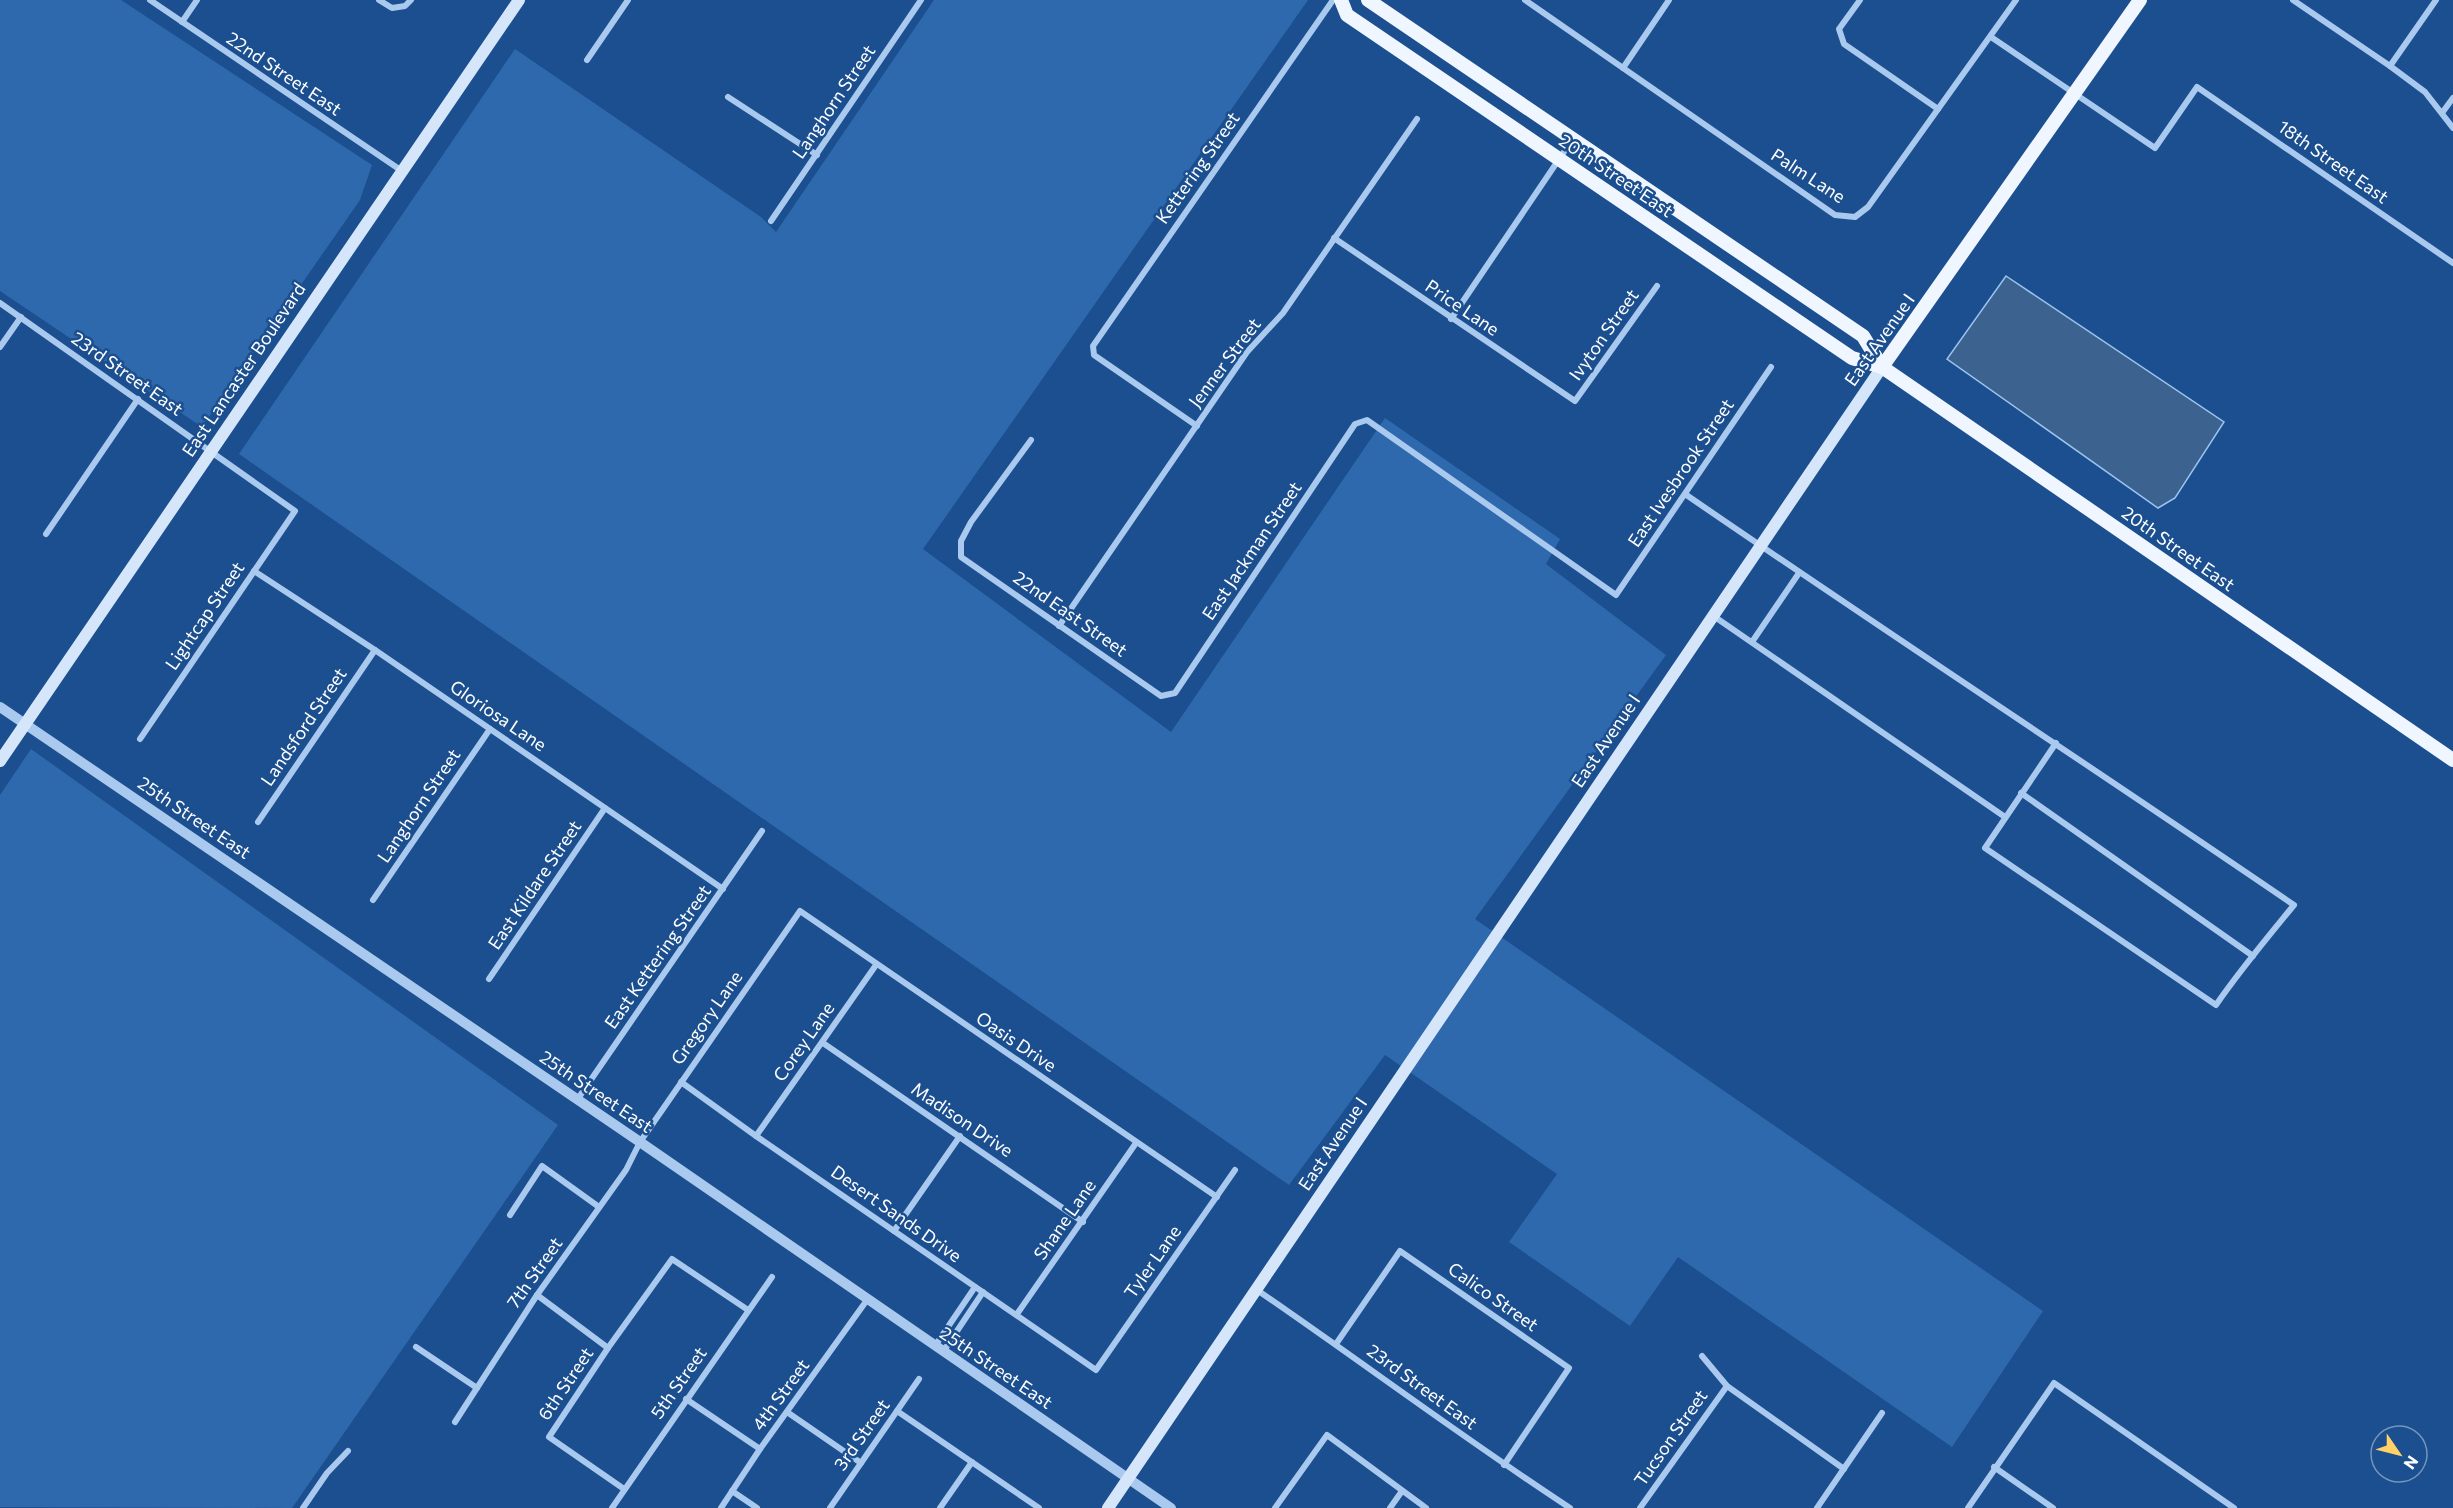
<svg xmlns="http://www.w3.org/2000/svg" width="2453" height="1508" font-family="Commissioner,sans-serif">
  <style>
    .green { fill: #2e69ad }
    .water { fill: #3c6290; stroke: #9cc4f0; stroke-width: 1.5 }
    .lines { fill: none; stroke-linecap: round; stroke-linejoin: round }
    .minor { stroke: #a9c9ee; stroke-width: 6 }
    .tertiary { stroke: #a9c9ee; stroke-width: 10 }
    .secondary { stroke: #d6e6fa; stroke-width: 12 }
    .primary { stroke: #f0f6ff; stroke-width: 14 }
    .labels { text-anchor: middle; stroke-width: 5; stroke-linejoin: round; paint-order: stroke }
    .street-label { font-size: 18px; fill: #fff; stroke: #1b4f8f }
  </style>
  <rect width="100%" height="100%" fill="#1b4f8f"/>
  <g class="green">
    <polygon points="0,0 121,0 372,165 360,200 202,427 0,291"/>
    <polygon points="934,0 1308,0 923,549 1171,732 1385,418 1560,539 1546,564 1666,655 1475,919 2043,1311 1952,1447 1678,1257 1630,1326 1509,1242 1557,1174 1385,1055 1289,1185 239,454 515,49 761,217 776,232"/>
    <polygon points="31,749 558,1125 292,1508 0,1507 0,795"/>
  </g>
  <polygon class="water" points="2006,276 2224,422 2175,498 2158,508 1947,359"/>
  <g class="lines">
    <g class="minor">
      <polyline points="150,0 402,171"/>
      <polyline points="379,0 392,8 405,6 411,0"/>
      <polyline points="1525,0 1835,215 1855,217 1868,207 2016,0"/>
      <polyline points="1860,0 1839,29 1844,44 1938,109"/>
      <polyline points="2293,0 2390,66 2425,92 2453,128"/>
      <polyline points="182,22 197,0"/>
      <polyline points="1991,37 2155,148 2197,87 2453,263"/>
      <polyline points="587,60 628,0"/>
      <polyline points="2390,66 2436,0"/>
      <polyline points="1623,68 1669,0"/>
      <polyline points="728,97 817,155"/>
      <polyline points="2442,113 2453,98"/>
      <polyline points="771,221 921,0"/>
      <polyline points="1334,238 1575,401 1657,286"/>
      <polyline points="0,303 295,511 140,739"/>
      <polyline points="1451,319 1572,140"/>
      <polyline points="0,347 21,317"/>
      <polyline points="1197,426 1094,355 1093,346 1333,0"/>
      <polyline points="1031,440 971,522 961,541 961,557 1161,696 1175,693 1355,424 1367,420 1616,595 1771,367"/>
      <path d="M1685 494C1887 633 2092 767 2294 905 2267 938 2240 970 2216 1005L1985 848 2056 743"/>
      <polyline points="46,534 138,399"/>
      <polyline points="254,571 375,650 723,889"/>
      <polyline points="1712,615 2005,817"/>
      <polyline points="1059,626 1247,352 1283,313 1417,119"/>
      <polyline points="1752,642 1799,573"/>
      <polyline points="2021,793 2253,956"/>
      <polyline points="258,822 375,650"/>
      <polyline points="373,900 490,729"/>
      <polyline points="489,979 605,808"/>
      <polyline points="823,1043 1083,1222"/>
      <polyline points="681,1082 756,1136 1096,1370 1235,1170"/>
      <polyline points="577,1100 762,831"/>
      <polyline points="756,1136 876,965"/>
      <polyline points="510,1215 542,1166 599,1207"/>
      <polyline points="894,1231 960,1136"/>
      <path d="M1257 1290C1362 1362 1463 1438 1570 1508"/>
      <polyline points="537,1295 608,1348"/>
      <polyline points="1017,1314 1136,1143"/>
      <polyline points="1336,1344 1400,1251 1569,1368 1504,1465"/>
      <polyline points="935,1346 975,1287"/>
      <polyline points="416,1347 477,1388"/>
      <polyline points="943,1352 983,1292"/>
      <polyline points="1702,1356 1727,1386 1844,1469"/>
      <polyline points="686,1399 760,1449"/>
      <polyline points="897,1411 1039,1508"/>
      <polyline points="787,1412 861,1463"/>
      <polyline points="455,1422 537,1295 626,1170 640,1142 800,911 1217,1197"/>
      <polyline points="1994,1467 2053,1508"/>
      <polyline points="624,1489 549,1437 608,1348 672,1259 748,1310"/>
      <polyline points="732,1491 757,1508"/>
      <polyline points="303,1508 327,1473 348,1451"/>
      <polyline points="612,1508 772,1277"/>
      <polyline points="721,1508 760,1449 867,1300"/>
      <polyline points="830,1508 919,1379"/>
      <polyline points="940,1508 972,1462"/>
      <polyline points="1275,1508 1327,1435 1426,1508"/>
      <polyline points="1390,1508 1402,1491"/>
      <polyline points="1640,1508 1727,1386"/>
      <polyline points="1817,1508 1882,1413"/>
      <polyline points="1968,1508 2054,1383 2234,1508"/>
    </g>
    <polyline class="tertiary" points="0,707 640,1142 1171,1508"/>
    <g class="secondary">
      <polyline points="0,761 519,0"/>
      <polyline points="1108,1508 1882,367"/>
    </g>
    <g class="primary">
      <polyline points="1341,0 1347,15 1852,358 1882,367 2453,760"/>
      <polyline points="1368,0 1863,336 1882,367"/>
      <polyline points="1882,367 2140,0"/>
    </g>
  </g>
  <g class="labels">
    <g class="street-label">
      <text transform="translate(284 74) rotate(34)" y="6">22nd Street East</text>
      <text transform="translate(834 102) rotate(-56)" y="6">Langhorn Street</text>
      <text transform="translate(2333 162) rotate(35)" y="6">18th Street East</text>
      <text transform="translate(1198 168) rotate(-55)" y="6">Kettering Street</text>
      <text transform="translate(1616 176) rotate(34)" y="6">20th Street East</text>
      <text transform="translate(1808 176) rotate(33)" y="6">Palm Lane</text>
      <text transform="translate(1462 308) rotate(34)" y="6">Price Lane</text>
      <text transform="translate(1604 335) rotate(-55)" y="6">Ivyton Street</text>
      <text transform="translate(1880 340) rotate(-55)" y="6">East Avenue I</text>
      <text transform="translate(1225 363) rotate(-53)" y="6">Jenner Street</text>
      <text transform="translate(244 370) rotate(-56)" y="6">East Lancaster Boulevard</text>
      <text transform="translate(127 374) rotate(35)" y="6">23rd Street East</text>
      <text transform="translate(1681 473) rotate(-56)" y="6">East Ivesbrook Street</text>
      <text transform="translate(2178 549) rotate(35)" y="6">20th Street East</text>
      <text transform="translate(1252 551) rotate(-56)" y="6">East Jackman Street</text>
      <text transform="translate(1070 614) rotate(35)" y="6">22nd East Street</text>
      <text transform="translate(205 616) rotate(-56)" y="6">Lightcap Street</text>
      <text transform="translate(498 716) rotate(34)" y="6">Gloriosa Lane</text>
      <text transform="translate(304 727) rotate(-56)" y="6">Landsford Street</text>
      <text transform="translate(1606 741) rotate(-56)" y="6">East Avenue I</text>
      <text transform="translate(419 806) rotate(-56)" y="6">Langhorn Street</text>
      <text transform="translate(194 818) rotate(34)" y="6">25th Street East</text>
      <text transform="translate(535 885) rotate(-56)" y="6">East Kildare Street</text>
      <text transform="translate(658 957) rotate(-55)" y="6">East Kettering Street</text>
      <text transform="translate(707 1018) rotate(-55)" y="6">Gregory Lane</text>
      <text transform="translate(804 1042) rotate(-55)" y="6">Corey Lane</text>
      <text transform="translate(1016 1042) rotate(34)" y="6">Oasis Drive</text>
      <text transform="translate(596 1092) rotate(34)" y="6">25th Street East</text>
      <text transform="translate(962 1120) rotate(34)" y="6">Madison Drive</text>
      <text transform="translate(1333 1144) rotate(-56)" y="6">East Avenue I</text>
      <text transform="translate(896 1214) rotate(35)" y="6">Desert Sands Drive</text>
      <text transform="translate(1065 1220) rotate(-55)" y="6">Shane Lane</text>
      <text transform="translate(1153 1262) rotate(-55)" y="6">Tyler Lane</text>
      <text transform="translate(535 1273) rotate(-55)" y="6">7th Street</text>
      <text transform="translate(1493 1297) rotate(35)" y="6">Calico Street</text>
      <text transform="translate(996 1368) rotate(34)" y="6">25th Street East</text>
      <text transform="translate(679 1383) rotate(-55)" y="6">5th Street</text>
      <text transform="translate(566 1384) rotate(-56)" y="6">6th Street</text>
      <text transform="translate(1422 1387) rotate(36)" y="6">23rd Street East</text>
      <text transform="translate(781 1395) rotate(-54)" y="6">4th Street</text>
      <text transform="translate(862 1435) rotate(-55)" y="6">3rd Street</text>
      <text transform="translate(1671 1438) rotate(-55)" y="6">Tucson Street</text>
    </g>
  </g>
  <g transform="translate(2399 1454) rotate(125)"><circle r="28" fill="#1b4f8f" stroke="#7695bc" stroke-width="1.5"/>
  <path d="M0-4.5L10 22L0 15L-10 22Z" fill="#ffd166"/>
  <text y="-9" font-size="16" font-weight="bold" text-anchor="middle" fill="#ffffff">N</text>
  </g>
</svg>
